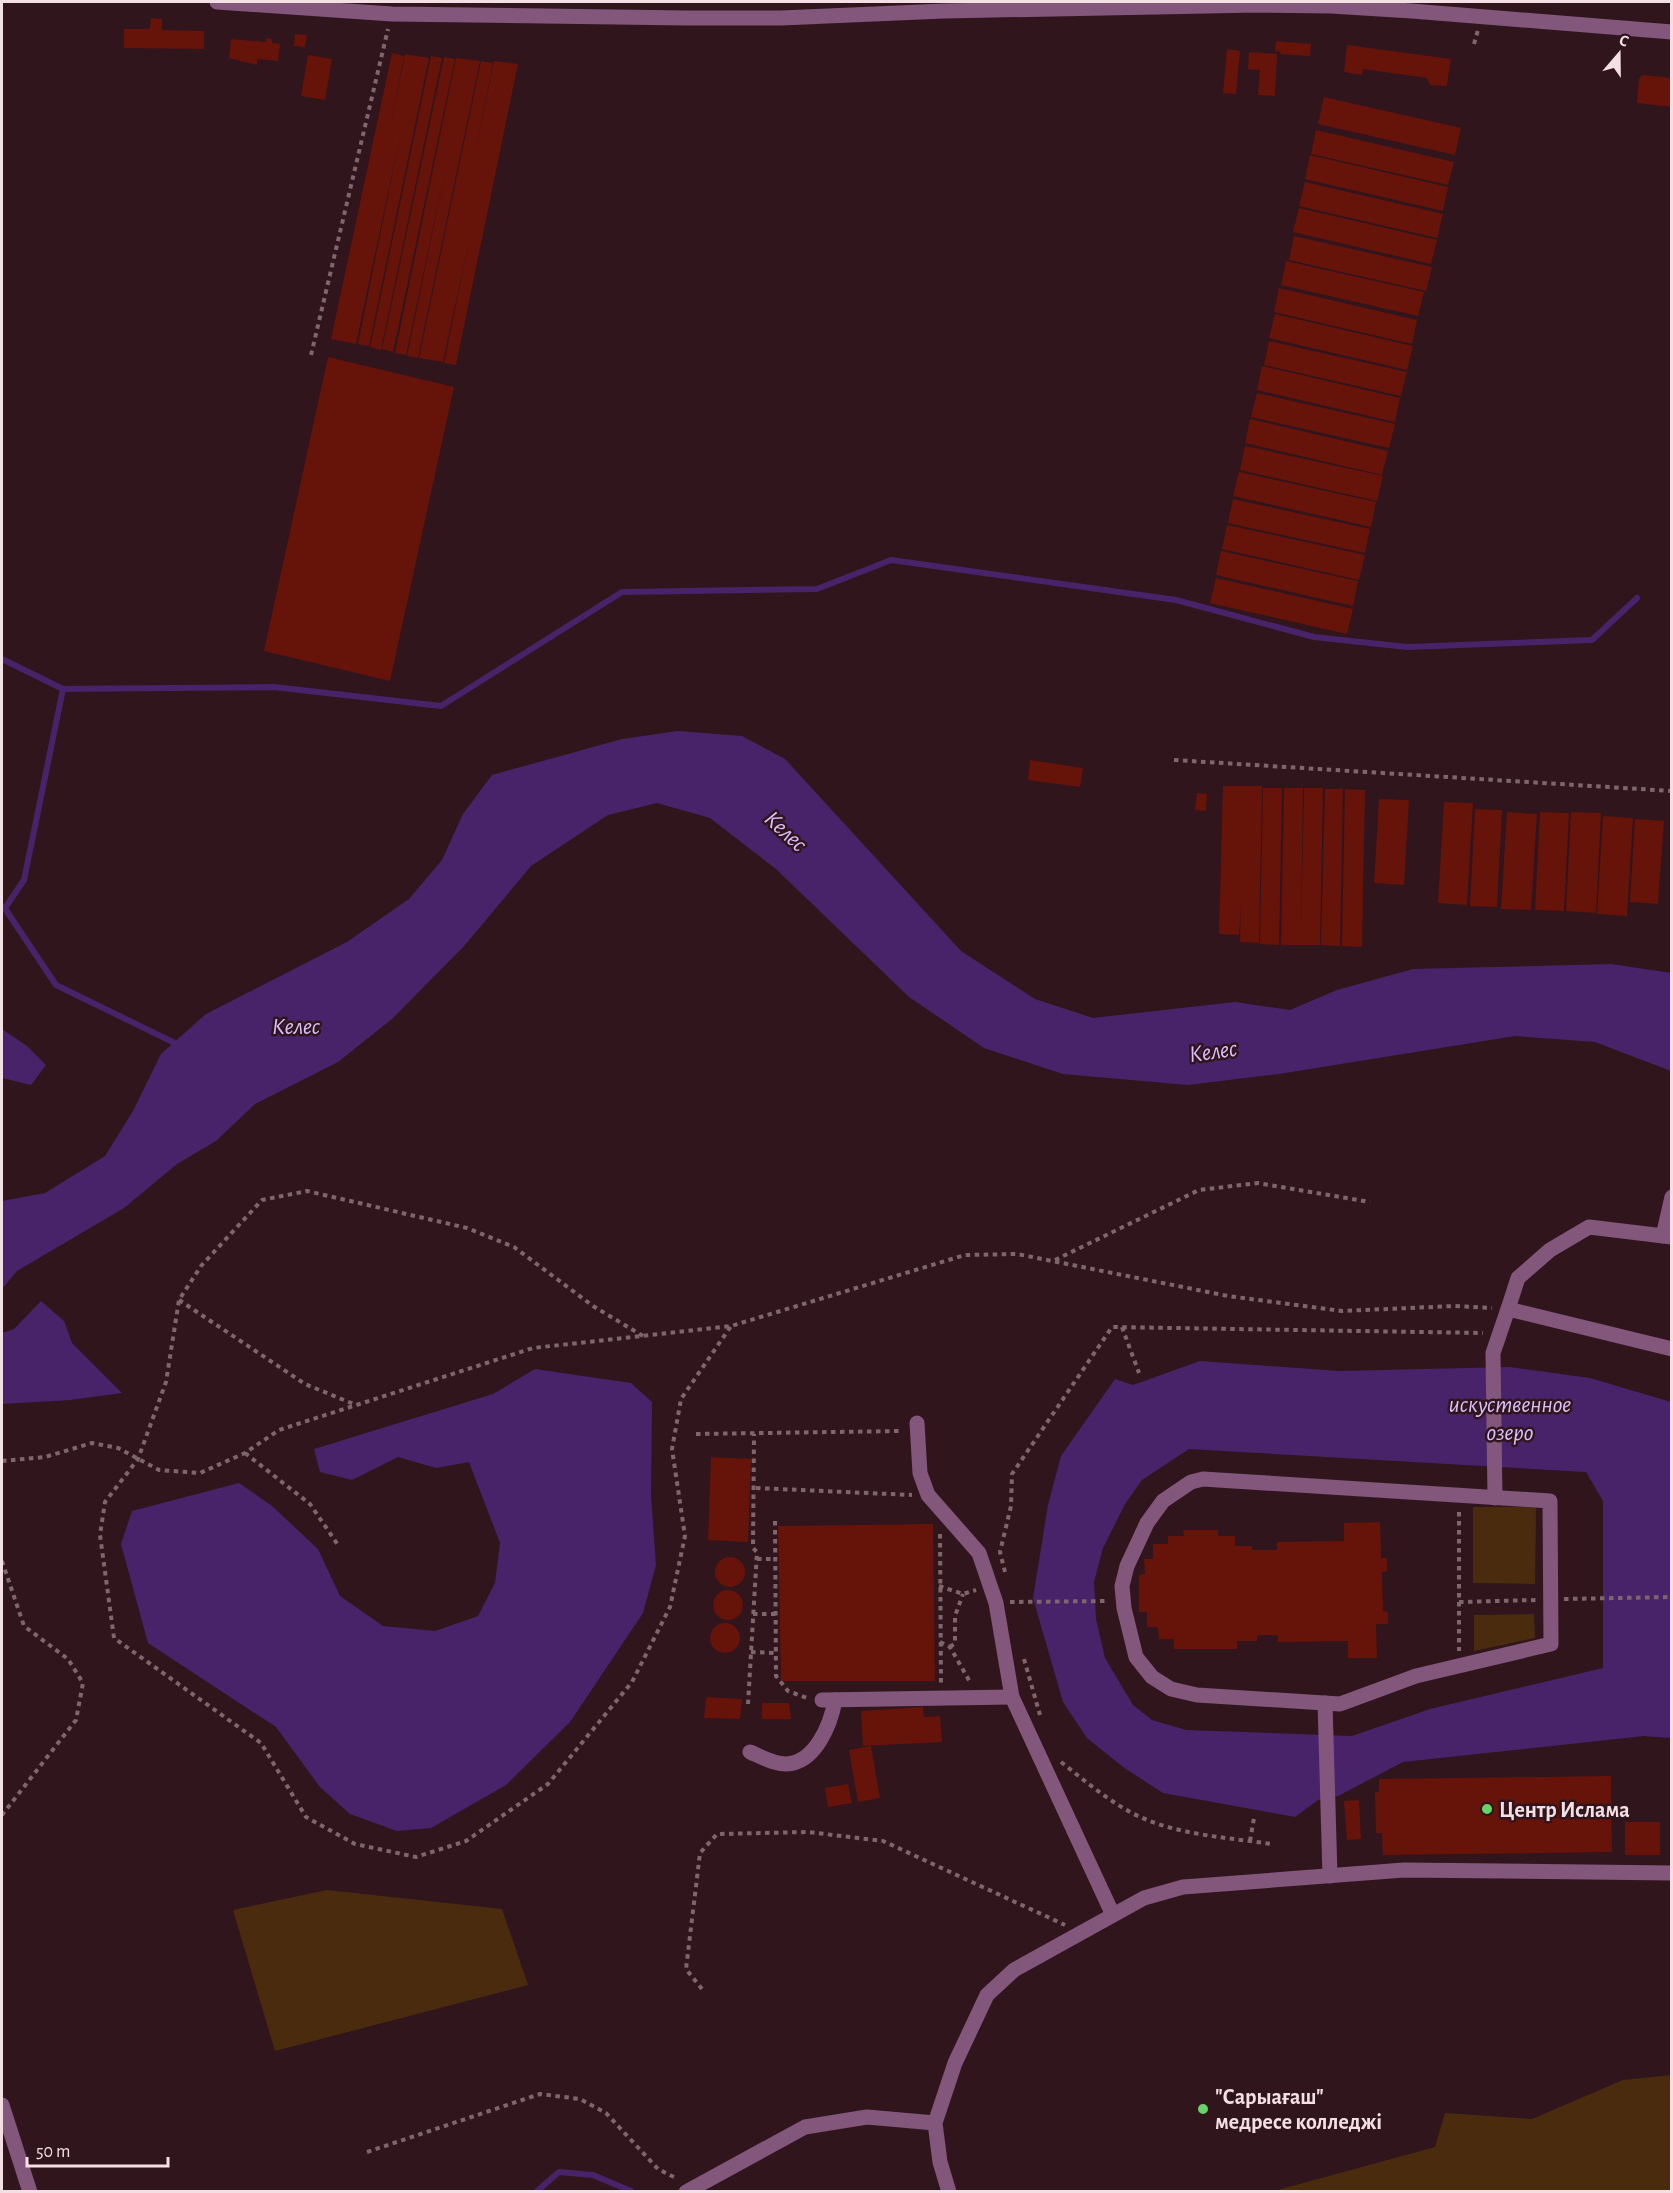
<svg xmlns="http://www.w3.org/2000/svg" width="1673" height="2193" font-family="'Alegreya Sans',sans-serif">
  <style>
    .green { fill: #4b2b0e }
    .water { fill: #482369; fill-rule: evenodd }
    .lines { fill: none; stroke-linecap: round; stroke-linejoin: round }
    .stream { stroke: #482369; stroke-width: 6 }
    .building { fill: #66130a }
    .path { stroke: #7f666d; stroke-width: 4; stroke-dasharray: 4.5 4.5; stroke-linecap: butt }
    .minor { stroke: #83567b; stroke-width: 15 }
    .poi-dot { fill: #66d466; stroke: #30151d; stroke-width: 2 }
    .labels { text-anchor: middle; stroke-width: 5; stroke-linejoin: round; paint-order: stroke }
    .poi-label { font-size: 22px; font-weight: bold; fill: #f3dfe4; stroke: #30151d; text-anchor: start }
    .water-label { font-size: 24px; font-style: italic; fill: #dcc0fd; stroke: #30151d }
  </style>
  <rect width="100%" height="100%" fill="#30151d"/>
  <g class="green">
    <polygon points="1473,1507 1536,1507 1535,1584 1473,1583"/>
    <polygon points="1534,1614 1535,1638 1474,1651 1474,1615"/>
    <polygon points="327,1890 502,1909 528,1985 275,2051 233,1910"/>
    <polygon points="1671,2075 1671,2191 1274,2191 1435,2147 1445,2113 1532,2119 1623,2080"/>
  </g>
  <g class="water">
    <polygon points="678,731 742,736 785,759 961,951 1035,999 1093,1018 1235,1002 1290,1010 1337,990 1413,969 1611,964 1671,973 1671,1071 1595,1042 1515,1036 1279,1074 1188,1085 1063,1074 984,1048 909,997 776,869 710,818 657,803 608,815 531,866 465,945 392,1019 338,1062 255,1104 216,1141 177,1164 124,1208 17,1271 2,1289 2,1201 45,1193 105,1156 133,1111 161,1054 206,1014 347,942 409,899 442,860 463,814 492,775 622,739"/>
    <polygon points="2,1029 27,1046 46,1065 31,1085 2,1078"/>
    <polygon points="41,1301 64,1321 72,1343 122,1393 70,1400 2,1404 2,1333 14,1329"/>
    <path d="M1200 1361 1339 1371 1509 1367 1590 1378 1671 1402V1738L1644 1736 1403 1762 1338 1796 1318 1800 1295 1817 1163 1793 1123 1767 1087 1738 1063 1702 1033 1598 1048 1505 1061 1456 1115 1379 1133 1385ZM1189 1449 1586 1472 1603 1501V1668L1430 1709 1352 1736 1186 1730 1152 1720 1133 1705 1105 1658 1096 1619 1094 1582 1103 1548 1125 1504 1142 1480Z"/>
    <polygon points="535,1369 631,1383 652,1402 651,1495 656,1565 643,1613 570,1722 506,1785 431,1828 397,1831 350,1814 320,1787 276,1727 148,1643 121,1544 132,1511 239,1483 272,1506 318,1549 340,1596 383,1626 435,1631 478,1616 495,1583 500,1543 469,1462 436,1468 398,1457 352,1480 320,1472 314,1449 493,1394"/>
  </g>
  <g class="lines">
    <g class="stream">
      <polyline points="2,659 63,689 24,880 5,908"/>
      <polyline points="63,689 274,687 441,706 622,592 817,589 891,560 1176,600 1314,637 1407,647 1592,640 1637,598"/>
      <polyline points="4,907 56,985 181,1046"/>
      <polyline points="536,2192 559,2172 593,2175 631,2191"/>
    </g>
  </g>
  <g class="building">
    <polygon points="151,18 162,19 162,30 204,31 204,49 124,48 124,29 150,29"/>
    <polygon points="295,34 307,35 305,47 294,46"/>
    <polygon points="266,38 272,39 272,43 280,44 278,61 257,59 257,65 229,58 231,39 266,42"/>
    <polygon points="1276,41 1311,44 1310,56 1280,54 1281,52 1275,51"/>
    <polygon points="1347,45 1451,59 1447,84 1446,86 1430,85 1427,78 1363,69 1362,75 1344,72"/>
    <polygon points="1227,49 1240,51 1236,94 1223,93"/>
    <polygon points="1249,52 1277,54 1275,96 1258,95 1260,70 1248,69"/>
    <polygon points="392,53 404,56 389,132 405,54 429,58 369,346 358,344 401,132 356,344 331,339"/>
    <polygon points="308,55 332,59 325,100 301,96"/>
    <polygon points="431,56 442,58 381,350 370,347"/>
    <polygon points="444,57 455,59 393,352 382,349"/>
    <polygon points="456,58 480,61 418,358 407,356 446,167 406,355 395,353"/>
    <polygon points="481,61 493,63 475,156 494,61 518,64 456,365 444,363 469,241 443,362 419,358"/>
    <polygon points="1643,75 1672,78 1672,107 1637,103 1639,79"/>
    <polygon points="1324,97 1461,128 1455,155 1318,124"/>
    <polygon points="1316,130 1454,162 1448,185 1311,154"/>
    <polygon points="1310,155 1448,187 1443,211 1305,179"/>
    <polygon points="1305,182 1443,214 1437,238 1299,206"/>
    <polygon points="1299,208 1437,240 1431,264 1293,232"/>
    <polygon points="1294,236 1432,267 1426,291 1289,260"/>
    <polygon points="1286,261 1424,292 1418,316 1281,285"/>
    <polygon points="1279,288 1417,320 1412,344 1274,312"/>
    <polygon points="1275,314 1413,346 1407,370 1269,338"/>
    <polygon points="1269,341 1407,372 1401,396 1264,365"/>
    <polygon points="328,357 454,387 390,681 264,651"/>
    <polygon points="1262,366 1400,398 1395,422 1257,390"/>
    <polygon points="1257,393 1395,424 1389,448 1251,417"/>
    <polygon points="1250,419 1388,451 1382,475 1245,443"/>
    <polygon points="1245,446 1383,476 1377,501 1240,470"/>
    <polygon points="1239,472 1376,502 1371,527 1233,496"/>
    <polygon points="1233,499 1370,529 1365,553 1228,523"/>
    <polygon points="1227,525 1365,555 1359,580 1222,549"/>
    <polygon points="1221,551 1358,581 1353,606 1216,575"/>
    <polygon points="1216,578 1353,609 1347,634 1210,603"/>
    <polygon points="1030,760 1083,768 1080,787 1028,780"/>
    <polygon points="1223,786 1262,786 1259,943 1240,942 1241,906 1239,935 1219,934"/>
    <polygon points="1263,788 1282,788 1279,945 1260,944"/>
    <polygon points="1284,788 1303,788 1301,930 1304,788 1323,788 1320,945 1281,945"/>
    <polygon points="1325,789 1343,789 1340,946 1321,945"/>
    <polygon points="1345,789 1365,790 1362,947 1342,946"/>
    <polygon points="1197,793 1207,794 1206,811 1195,810"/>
    <polygon points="1379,799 1409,800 1404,885 1374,883"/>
    <polygon points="1444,802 1473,803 1467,905 1438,903"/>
    <polygon points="1475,809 1502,810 1497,907 1470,906"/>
    <polygon points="1507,812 1537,814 1531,910 1501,909"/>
    <polygon points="1540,812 1569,813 1564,911 1535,910"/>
    <polygon points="1571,812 1601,813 1596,913 1566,911"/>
    <polygon points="1603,816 1633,818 1627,916 1597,914"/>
    <polygon points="1635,819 1664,821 1658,904 1630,902"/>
    <polygon points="711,1457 751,1459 748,1542 708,1540"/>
    <polygon points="1380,1522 1381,1558 1387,1558 1387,1571 1382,1572 1383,1611 1388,1612 1388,1624 1376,1624 1377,1658 1348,1658 1348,1641 1278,1642 1278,1635 1257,1635 1257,1641 1237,1641 1237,1649 1174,1649 1174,1639 1159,1639 1158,1627 1147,1627 1147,1612 1139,1612 1139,1575 1145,1574 1144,1559 1153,1559 1153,1544 1168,1544 1168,1536 1184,1536 1183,1530 1218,1530 1218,1536 1235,1536 1235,1546 1252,1546 1252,1550 1277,1550 1277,1542 1344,1541 1344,1523"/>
    <polygon points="933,1524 935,1681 781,1681 778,1526"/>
    <circle cx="730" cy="1572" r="15"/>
    <circle cx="728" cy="1605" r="15"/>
    <circle cx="725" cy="1638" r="15"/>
    <polygon points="706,1697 742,1699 740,1719 704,1718"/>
    <polygon points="762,1703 789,1703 791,1719 762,1719"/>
    <polygon points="923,1707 924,1717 940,1716 942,1742 863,1746 861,1711"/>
    <polygon points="871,1746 880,1798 858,1802 849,1750"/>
    <polygon points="1611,1776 1612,1852 1383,1855 1382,1833 1376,1833 1375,1792 1379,1792 1379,1779"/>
    <polygon points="848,1784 852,1803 828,1807 825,1788"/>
    <polygon points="1359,1800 1361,1839 1347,1840 1344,1801"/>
    <rect x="1625" y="1822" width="35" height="33"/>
  </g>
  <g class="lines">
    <g class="path">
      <polyline points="1474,44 1478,30"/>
      <polyline points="311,355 388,29"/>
      <polyline points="1174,760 1672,791"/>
      <polyline points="1055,1260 1199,1190 1258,1183 1370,1202"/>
      <polyline points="179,1300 305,1384 356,1405"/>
      <polyline points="1122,1327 1139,1373"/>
      <polyline points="643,1336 593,1306 514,1247 467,1228 307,1191 262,1200 201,1266 179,1300 166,1382 138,1459 105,1502 100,1535 114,1638 261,1743 306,1817 355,1844 416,1857 466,1841 548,1784 632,1682 670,1607 685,1536 672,1449 681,1399 731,1326"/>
      <polyline points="696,1434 902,1431"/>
      <polyline points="245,1453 310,1504 338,1545"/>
      <polyline points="2,1461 45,1457 92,1443 118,1448 159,1470 200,1473 245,1453 279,1430 533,1348 731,1326 965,1255 1017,1254 1228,1296 1342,1311 1454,1306 1492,1308"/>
      <polyline points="756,1488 912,1495"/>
      <polyline points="1459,1512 1459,1651"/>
      <polyline points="775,1521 776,1676 788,1691 807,1698"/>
      <polyline points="940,1534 941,1683"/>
      <polyline points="757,1559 775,1559"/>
      <polyline points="2,1561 24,1626 68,1659 83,1683 76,1720 2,1815"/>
      <polyline points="1005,1572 1000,1552 1011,1506 1012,1474 1112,1327 1483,1333"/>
      <polyline points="939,1586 963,1594 976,1590"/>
      <polyline points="1564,1599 1672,1597"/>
      <polyline points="1010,1602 1108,1601"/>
      <polyline points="1459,1602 1536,1600"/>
      <polyline points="753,1614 776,1614"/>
      <polyline points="940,1642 950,1647 970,1682"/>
      <polyline points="950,1647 955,1643 955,1616 963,1594"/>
      <polyline points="751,1652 776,1653"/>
      <polyline points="1024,1659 1040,1715"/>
      <polyline points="748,1704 757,1552 753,1548 754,1434"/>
      <path d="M1061 1762C1084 1780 1106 1799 1132 1813 1174 1835 1225 1837 1271 1844"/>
      <polyline points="1250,1841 1254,1818"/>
      <polyline points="702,1989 686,1969 700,1853 717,1834 808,1832 883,1841 1065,1925"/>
      <polyline points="367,2152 540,2094 580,2099 606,2113 658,2169 678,2179"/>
    </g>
    <g class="minor">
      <polyline points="217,2 392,14 687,18 781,18 944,11 1258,5 1331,6 1412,11 1672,32"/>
      <polyline points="1663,1236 1672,1197"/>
      <polyline points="1672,1237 1589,1227 1550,1250 1518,1278 1508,1309 1672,1349"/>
      <polyline points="917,1423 920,1473 928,1495 979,1553 996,1603 1012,1697 1113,1915"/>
      <polygon points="1203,1479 1550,1501 1551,1644 1416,1676 1340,1704 1197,1695 1171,1689 1152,1677 1136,1657 1124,1608 1122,1586 1127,1566 1147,1523 1163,1501 1191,1482"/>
      <polyline points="1495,1498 1493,1353 1508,1309"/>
      <polyline points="822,1700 1012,1697"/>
      <polyline points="1325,1703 1330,1876"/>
      <path d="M750 1752C762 1757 773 1764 786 1764 816 1763 831 1723 835 1700"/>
      <polyline points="2,2105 30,2192"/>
      <polyline points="686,2192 805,2127 867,2117 935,2123"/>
      <polyline points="949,2192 940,2162 935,2123 955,2063 987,1995 1014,1970 1144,1898 1183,1887 1404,1870 1672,1873"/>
    </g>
  </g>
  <g class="poi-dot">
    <circle cx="1487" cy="1809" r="6"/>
    <circle cx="1203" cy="2109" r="6"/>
  </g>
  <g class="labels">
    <g class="poi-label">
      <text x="1499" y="1817">Центр Ислама</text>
      <text x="1215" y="2104">"Сарыағаш"<tspan x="1215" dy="25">медресе колледжі</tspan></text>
    </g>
    <g class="water-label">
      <text transform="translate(786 831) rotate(43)" y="8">Келес</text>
      <text x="296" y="1034">Келес</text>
      <text transform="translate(1213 1051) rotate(-8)" y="8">Келес</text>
      <text x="1510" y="1412">искуственное<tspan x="1510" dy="28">озеро</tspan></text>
    </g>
  </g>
  <rect width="1673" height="2193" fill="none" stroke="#f3dfe4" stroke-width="6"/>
  <g transform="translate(1619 54) rotate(20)" stroke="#30151d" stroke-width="4.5" paint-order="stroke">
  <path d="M0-4.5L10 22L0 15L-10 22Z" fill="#f3dfe4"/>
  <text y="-9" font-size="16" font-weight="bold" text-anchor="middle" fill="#f3dfe4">С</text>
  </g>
  <path d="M27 2157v9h141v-9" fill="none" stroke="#f3dfe4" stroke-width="3"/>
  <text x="36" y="2157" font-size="18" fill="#f3dfe4" stroke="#30151d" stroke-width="4.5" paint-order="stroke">50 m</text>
</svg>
